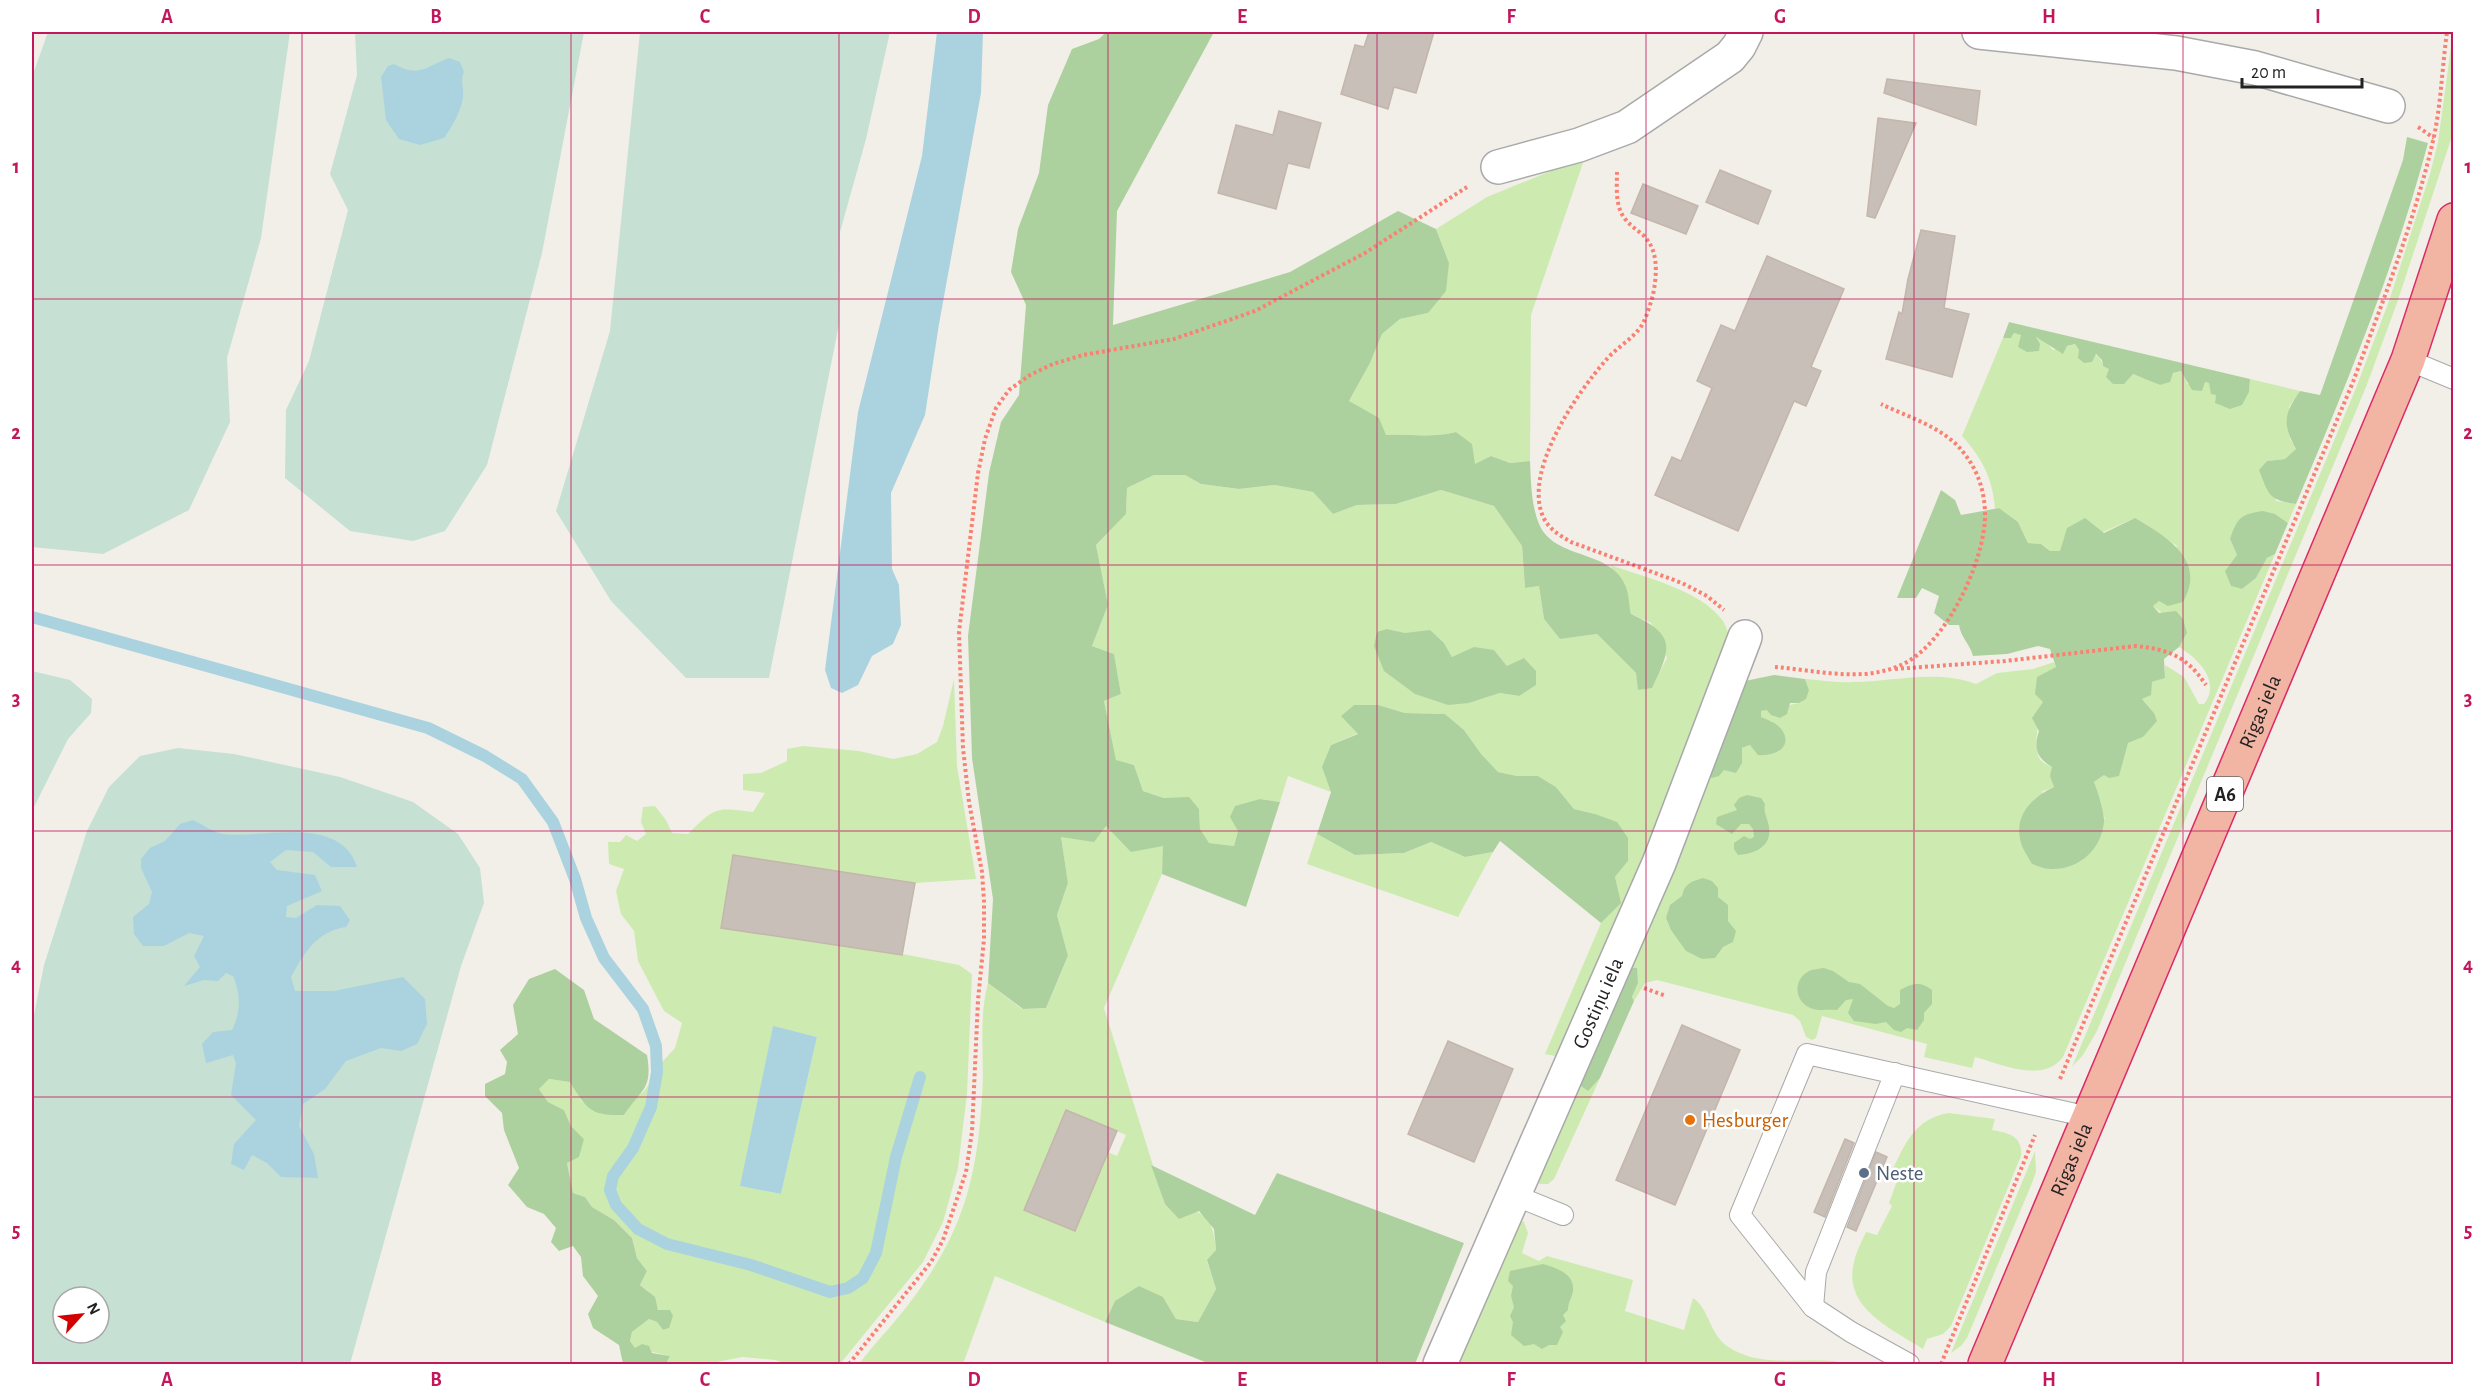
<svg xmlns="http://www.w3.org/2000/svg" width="2485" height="1396" font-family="'Alegreya Sans',sans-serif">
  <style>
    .grass { fill: #cdebb0; fill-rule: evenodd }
    .forest { fill: #add19e }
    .wetland { fill: #c6e0d4; fill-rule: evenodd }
    .water { fill: #aad3df }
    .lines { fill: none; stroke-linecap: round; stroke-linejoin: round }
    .stream { stroke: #aad3df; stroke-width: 12 }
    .building { fill: #c7bfb8; stroke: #c4b6ab; stroke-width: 1.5 }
    .service-casing { stroke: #a9a9a9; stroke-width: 22 }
    .minor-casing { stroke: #a9a9a9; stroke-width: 36 }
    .trunk-casing { stroke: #dc2a67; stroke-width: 36 }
    .path { stroke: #fa8072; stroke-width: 4; stroke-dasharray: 3 3; stroke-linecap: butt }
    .service { stroke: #fff; stroke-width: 20 }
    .minor { stroke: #fff; stroke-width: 33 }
    .trunk { stroke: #f2b4a3; stroke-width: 33 }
    .grid { fill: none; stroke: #c2185b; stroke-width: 1.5; stroke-opacity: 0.55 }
    .food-dot { fill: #e8710a; stroke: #fff; stroke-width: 2 }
    .service-dot { fill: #5c6f8a; stroke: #fff; stroke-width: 2 }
    .labels { text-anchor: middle; stroke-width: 5; stroke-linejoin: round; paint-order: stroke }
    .shield { fill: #fff; stroke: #646464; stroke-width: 1.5 }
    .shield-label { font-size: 20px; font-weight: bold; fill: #222 }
    .street-label { font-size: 21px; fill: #222; stroke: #fff }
    .food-label { font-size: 21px; fill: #c56008; stroke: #fff; text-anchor: start }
    .service-label { font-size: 21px; fill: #4e5e75; stroke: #fff; text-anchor: start }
    .neatline { fill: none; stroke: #c2185b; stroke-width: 2 }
    .grid-label { font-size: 20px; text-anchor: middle; font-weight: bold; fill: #c2185b }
  </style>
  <rect width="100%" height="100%" fill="#f2efe9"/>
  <g class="grass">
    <polygon points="2453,32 2453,133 2397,303 2366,387 2097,1031 2083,1055 2072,1067 2356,388 2389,301 2430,174 2438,142"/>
    <path d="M1585 157 1531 315 1530 461 1510 463 1491 456 1475 465 1456 432C1433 438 1410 434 1386 435L1349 401 1370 363 1382 334 1400 319 1428 313 1449 263 1436 229 1487 197Z"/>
    <path d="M2014 333 2044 340 2053 350 2075 344 2079 350C2091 353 2101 354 2103 366L2146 378 2160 385 2173 373 2181 371 2186 376 2187 384 2205 382 2249 392 2250 379 2300 391 2289 407 2290 439 2296 449 2285 459 2267 461 2276 501 2296 504 2288 523 2275 514 2230 539 2237 555 2231 586 2242 589 2256 578 2267 558 2275 554 2063 1057C2043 1084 2001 1064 1975 1057L1972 1068 1924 1057 1927 1044 1822 1016 1816 1038 1812 1040 1806 1037 1800 1021 1793 1015 1657 980 1645 983 1634 1001 1632 997 1638 983 1625 967 1703 773 1724 770 1742 763V748L1751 745 1773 722 1760 717 1761 711 1799 703 1809 690 1805 679C1820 680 1836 683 1852 682 1893 682 1935 669 1976 684L1997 673 2033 669 2054 662 2056 667C2049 685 2028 744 2040 759 2042 763 2049 765 2052 767L2054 787 2041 792 2105 819C2100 806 2099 794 2094 782 2110 772 2122 760 2128 743L2143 737 2154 713 2142 699 2152 682 2165 678V665L2184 677 2199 704H2204C2221 682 2199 659 2179 647L2187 633 2153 606 2159 600 2177 546 2135 518 2060 551H2050L2041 544 2028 543 2018 522 1999 508 1995 509C1993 479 1982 458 1962 436L2003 338H2011Z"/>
    <path d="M1154 475H1185L1201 484 1239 489 1275 485 1313 492 1333 514 1357 505 1396 504 1441 490 1494 506 1522 546 1525 588 1539 586 1544 619 1560 639 1597 634 1636 673 1639 690 1652 687 1667 658 1651 623 1631 614 1625 586 1610 565C1644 577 1701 590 1723 621 1726 626 1728 633 1730 639L1648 868 1562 1049 1555 1056 1545 1054 1601 923 1620 903 1615 877 1628 861 1595 814 1574 809 1556 787 1538 776H1517L1498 772 1480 754 1464 730 1445 714 1405 713 1378 705H1354L1342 716 1359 733 1331 745V792L1288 776 1280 802 1260 799 1238 831 1234 846 1208 843 1200 829 1199 809 1143 791 1134 765 1116 761 1104 701 1121 694 1114 654 1092 646 1108 605 1096 545 1126 514 1127 488ZM1387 629 1444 643 1452 657 1494 650 1507 666 1519 696 1500 693 1469 703Z"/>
    <path d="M954 679 957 766 976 879 915 883 903 954 959 965 972 974 967 1094 958 1168 943 1222 923 1262 840 1364H788L775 1360 742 1357 707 1364H666L670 1356 635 1348 630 1341 632 1332 649 1319 657 1322 663 1330 669 1328 648 1291 640 1285 647 1271 637 1258 632 1238 614 1220 592 1207 585 1197 573 1193 567 1163 584 1139 571 1126 564 1110 548 1102 539 1089 549 1079 571 1082 582 1102 624 1115 634 1100 645 1090 663 1061 675 1048 682 1023 664 1011 638 961 634 931 621 914 616 891 624 869 609 864 608 842H620L626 835 637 841 646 834 641 822 643 807 655 806 666 820 672 833 688 834C715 807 715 807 753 812L765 793 743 790V774L761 773 787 761V749L803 746 859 751 893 759 917 754 937 742 943 726ZM773 1027 817 1037 781 1194 741 1186Z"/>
    <path d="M1106 826 1164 845 1162 874 1104 1008 1165 1204C1199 1211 1213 1210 1216 1250L1207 1261 1216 1289 1198 1322 1176 1319 1163 1297 1115 1301 1105 1322 995 1276 963 1364H859C876 1341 897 1321 914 1297 963 1231 977 1178 982 1097 985 1058 978 1020 988 983L1022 1009 1046 1008 1068 957 1057 915 1068 883 1061 837ZM1071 1112 1126 1135 1117 1156 1062 1133Z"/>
    <polygon points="1317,834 1355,855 1404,853 1431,842 1465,857 1493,852 1458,917 1307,864"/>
    <polygon points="1577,1069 1588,1090 1600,1078 1554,1179 1548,1184 1540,1184 1534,1180"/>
    <path d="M1949 1113 1995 1119 1992 1130C2009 1133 2023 1136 2021 1156L1951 1326 1943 1334 1927 1339 1923 1349C1892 1329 1842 1308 1854 1262 1856 1252 1862 1241 1866 1232L1877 1235 1892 1206 1889 1203 1897 1181 1890 1176C1903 1147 1914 1118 1949 1113Z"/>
    <polygon points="2035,1151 2036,1172 2032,1183 1967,1338 1962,1345 1951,1353"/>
    <path d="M1520 1220 1524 1222 1528 1233 1522 1253 1539 1261 1547 1256 1633 1280 1625 1311 1684 1330 1693 1298C1709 1308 1709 1333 1727 1346 1764 1372 1810 1353 1851 1364H1451Z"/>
  </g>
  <g class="forest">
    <path d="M1106 32H1214L1117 211 1113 325 1290 272 1398 211 1436 229 1449 263 1446 291 1428 313 1400 319 1382 334 1370 363 1349 401 1379 418 1386 435C1410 434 1433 438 1456 432L1472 444 1475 464 1491 456 1510 463 1530 461C1531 482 1531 504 1539 524 1555 561 1611 548 1626 587 1629 595 1629 606 1631 614 1676 635 1672 647 1652 688L1638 690 1636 673 1597 634 1560 639 1544 619 1539 586 1525 588 1522 546 1494 506 1441 490 1396 504 1357 505 1333 514 1313 492 1275 485 1239 489 1201 484 1185 475H1154L1127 488 1126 514 1096 545 1108 605 1092 646 1114 654 1121 694 1104 701 1116 760 1134 765 1143 791 1164 798 1189 797 1199 809 1200 829 1209 843 1234 846 1238 831 1230 817 1235 806 1260 799 1280 802 1246 907 1162 874 1163 846 1131 852 1106 826 1094 842 1061 837 1068 883 1057 915 1068 956 1046 1008 1023 1009 988 983 993 899 972 758 968 636 989 473 1001 422 1019 395 1026 305 1011 272 1018 229 1039 173 1048 105 1072 49 1099 39Z"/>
    <path d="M2407 137 2428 143C2395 267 2346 386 2296 504 2268 500 2269 495 2259 470L2267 461 2285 459 2296 449C2282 423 2284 414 2300 391L2320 395 2403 160Z"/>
    <polygon points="2009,322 2250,379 2249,392 2242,405 2230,409 2215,403 2216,395 2211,394 2209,383 2205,382 2202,391 2192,390 2181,371 2173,373 2170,382 2160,385 2133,374 2124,384 2113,384 2106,377 2109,369 2103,366 2102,360 2096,354 2092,362 2084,363 2078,358 2079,350 2075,344 2067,346 2063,354 2036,337 2040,344 2039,351 2027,352 2018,347 2021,335 2014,333 2011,338 2003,338"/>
    <path d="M1941 490 1955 500 1961 515 1999 508 2018 522 2028 543 2041 544 2050 551H2060L2067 528 2085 518 2104 533 2135 518C2167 537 2207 560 2183 602L2168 606 2159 601 2153 606 2159 613 2176 611 2183 619 2187 633 2179 647 2164 659 2165 678 2152 682 2151 695 2142 699 2154 713 2157 721 2143 737 2128 743 2119 776 2109 778 2104 775 2094 782C2097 789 2105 814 2104 822 2101 850 2079 870 2050 869 2045 869 2038 866 2032 864 2029 858 2023 850 2021 843 2013 816 2032 797 2054 787L2050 776 2052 767C2037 758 2033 749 2039 731L2032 718 2043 702 2035 694 2037 677 2056 667 2050 649 2038 646 2007 654 1973 656C1970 644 1961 638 1959 625H1949L1934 613 1939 596 1922 588 1916 598H1897Z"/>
    <path d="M2263 511 2275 514 2288 523 2275 554 2267 558 2256 578 2242 589 2231 586 2225 571 2237 555 2230 539C2237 518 2241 514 2263 511Z"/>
    <polygon points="1387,629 1405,633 1430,630 1444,643 1452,657 1474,647 1494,650 1507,666 1524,658 1536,671 1536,685 1519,696 1500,693 1469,703 1448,705 1415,694 1384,671 1374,646 1377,632"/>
    <path d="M1774 675 1805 679 1809 690 1806 699 1799 703H1790L1787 714 1780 718 1771 715 1767 710 1761 711V717C1768 720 1777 723 1782 730 1794 748 1773 757 1758 755L1750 745 1742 748V763L1736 773 1724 770 1719 776 1712 778 1703 773 1745 681Z"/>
    <polygon points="1354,705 1378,705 1405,713 1445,714 1464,730 1481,754 1498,772 1517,776 1538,776 1556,787 1574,809 1595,814 1617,822 1628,838 1628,861 1615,877 1621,903 1601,923 1500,841 1493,852 1465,857 1431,842 1404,853 1355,855 1317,834 1331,792 1322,767 1331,745 1358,734 1341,716"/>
    <path d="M1747 795 1761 798 1765 804C1763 812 1768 819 1769 827 1772 847 1754 854 1738 855L1734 849V843L1744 836 1750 839 1754 837 1753 829 1749 824H1741L1732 834 1716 824 1717 817 1737 810 1734 805 1739 798Z"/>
    <path d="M1703 878 1712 881 1718 888V897L1728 905V921L1736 931 1733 942 1723 947 1715 958 1702 959 1686 951 1671 930 1666 918 1670 905 1682 896C1684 884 1692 881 1703 878Z"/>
    <polygon points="1625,967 1637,968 1638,983 1632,997 1634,1001 1600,1078 1588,1091 1581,1086 1582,1076"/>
    <path d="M1824 968 1833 971 1849 982 1860 984 1888 1006 1894 1008 1900 1004V990C1913 983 1920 981 1932 990V1004L1924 1013V1020L1917 1030 1907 1028 1901 1032 1894 1030 1886 1022 1876 1024 1854 1021 1848 1013 1853 999 1846 1000 1837 1010C1830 1009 1820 1011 1813 1009 1794 1003 1792 980 1809 971 1813 969 1819 969 1824 968Z"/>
    <path d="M555 969 584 990 594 1019 647 1055C653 1090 641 1089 624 1115 591 1116 587 1110 570 1082L549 1079 539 1089 548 1102 564 1110 571 1126 584 1139 579 1157 567 1163 573 1193 585 1197 592 1207 614 1220 632 1238 637 1258 647 1271 640 1285 655 1297 658 1310H670L673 1316 669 1328 663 1330 657 1322 649 1319 632 1332 630 1341 635 1348 642 1344 649 1346 652 1353 670 1356 666 1364H623L619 1345 593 1328 588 1314 598 1296 583 1276 581 1257 573 1246 559 1251 551 1242 556 1228 544 1214 527 1207 508 1185 519 1168 504 1130 502 1113 485 1096V1084L505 1074 507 1062 500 1050 518 1034 513 1005 529 979Z"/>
    <polygon points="1151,1165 1255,1215 1277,1173 1464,1243 1415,1364 1210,1364 1105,1322 1115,1301 1139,1286 1163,1297 1176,1319 1198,1322 1216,1289 1207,1260 1216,1250 1214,1229 1199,1211 1179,1219 1165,1204"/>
    <path d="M1543 1264C1556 1268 1575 1273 1573 1291 1572 1298 1568 1302 1568 1310L1563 1315 1566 1321 1560 1327 1563 1332 1557 1345H1549L1542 1349 1534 1344 1524 1346 1511 1335 1513 1322 1510 1316 1514 1307 1511 1296 1513 1286 1508 1281 1510 1271Z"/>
  </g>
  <g class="wetland">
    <polygon points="48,32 290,32 261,238 227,358 230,422 189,510 103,554 32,547 32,77"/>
    <polygon points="355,32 584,32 542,253 487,465 445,531 413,541 350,531 285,478 286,410 309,361 348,210 330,174 357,75"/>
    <polygon points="640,32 890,32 866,139 840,232 839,324 769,678 686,678 611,601 556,511 610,331"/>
    <polygon points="32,671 70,680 92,699 91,713 68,739 34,807 32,806"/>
    <path d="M178 748 234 754 340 777 413 802 458 834 480 868 484 903 461 966 350 1364H32V1025L44 965 87 831 109 787 140 756ZM63 1297H99V1333H63Z"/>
  </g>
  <g class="water">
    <polygon points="937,32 983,32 981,93 939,324 925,415 891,493 892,569 899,585 901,625 893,644 872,656 858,685 842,693 831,688 825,670 858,412 922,156"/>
    <path d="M449 58 460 62 464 72C460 81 464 87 463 97 461 112 452 126 444 138L420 145 399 139 386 120 381 77 388 66 394 64C420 78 425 67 449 58Z"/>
    <path d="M193 820C203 825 213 832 223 834 263 839 340 814 357 867H331L313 852 286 850 270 862 277 870 315 875 322 891 287 906 286 917 296 918 317 905 340 906 350 920 346 927C316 932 305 952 291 977L295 991H334L403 977 425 999 427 1024 417 1044 401 1051 381 1048 346 1061 325 1089 303 1104 299 1126 314 1154 318 1178 281 1177 267 1163 252 1155 244 1170 231 1164 234 1144 256 1120 231 1095 236 1063 233 1055 206 1063 202 1044 213 1032 232 1030C241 1012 241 995 233 976L226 973 218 981 204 980 184 986 200 967 194 956 204 936 189 933 164 946H143L134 934 133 917 149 904 152 892 141 868V859L150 848 165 841 180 824Z"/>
    <polygon points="773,1026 817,1037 781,1194 740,1186"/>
  </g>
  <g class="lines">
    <polyline class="stream" points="32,617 428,728 485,756 522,779 553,822 575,879 586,918 604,958 643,1009 656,1046 657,1072 651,1107 633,1148 613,1176 610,1190 616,1205 638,1229 667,1244 751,1265 830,1292 848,1288 863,1278 876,1253 896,1157 920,1077"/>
  </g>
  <g class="building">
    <polygon points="1369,32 1434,32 1416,93 1394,87 1388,109 1341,94 1355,45 1364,47"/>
    <polygon points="1887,79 1980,91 1976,125 1884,93"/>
    <polygon points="1279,111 1321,123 1309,168 1288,163 1276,209 1218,193 1236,125 1273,135"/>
    <polygon points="1878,118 1916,123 1875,218 1867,216"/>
    <polygon points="1720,170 1771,191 1758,224 1706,202"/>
    <polygon points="1643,184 1698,206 1686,234 1631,213"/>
    <polygon points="1921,230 1955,236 1944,308 1969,314 1952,377 1886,359 1899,312 1902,314 1908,279"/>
    <polygon points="1767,256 1844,289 1811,367 1821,371 1806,406 1794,401 1738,531 1655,495 1672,457 1681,461 1712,388 1697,381 1721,325 1735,331"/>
    <polygon points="733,855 915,883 902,955 721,928"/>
    <polygon points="1682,1025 1740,1050 1675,1205 1616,1180"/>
    <polygon points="1448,1041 1513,1069 1474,1162 1408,1134"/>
    <polygon points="1066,1110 1117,1131 1075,1231 1024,1210"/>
    <polygon points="1845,1139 1854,1143 1825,1217 1814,1212"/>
    <polygon points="1876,1152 1887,1157 1856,1231 1847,1227"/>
  </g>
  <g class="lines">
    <defs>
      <g id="service">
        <polyline points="2408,360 2454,379"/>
        <polyline points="1514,1195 1563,1215"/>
        <polyline points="1813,1307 1816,1272 1895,1073"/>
        <polyline points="1909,1364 1851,1332 1813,1307 1740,1215 1807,1054 2089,1117"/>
      </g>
      <g id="minor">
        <polyline points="1979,32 2176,53 2255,68 2388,106"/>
        <polyline points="1498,167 1579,145 1627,127 1730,57 1739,46 1746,32"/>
        <path id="s1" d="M1440 1364 1659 863 1745 637"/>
      </g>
      <g id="trunk">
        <path id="s2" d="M1985 1364 2408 360 2454 220"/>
      </g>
    </defs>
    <use href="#service" class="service-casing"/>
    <use href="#minor" class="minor-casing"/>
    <use href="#trunk" class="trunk-casing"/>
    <g class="path">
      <polyline points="2418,127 2434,138"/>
      <path d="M1617 172C1617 186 1615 203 1623 216 1628 224 1636 229 1643 235 1659 250 1657 274 1653 295 1650 305 1647 316 1642 325 1633 339 1617 347 1606 360 1577 393 1525 468 1542 514 1547 528 1559 535 1571 542L1682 583 1707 596 1724 610"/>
      <path d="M1775 667C1815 670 1862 683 1901 665 1945 646 1985 562 1985 515 1985 492 1978 470 1963 452 1945 428 1908 417 1881 404"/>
      <path d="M1895 669 2005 661 2136 646C2170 650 2186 656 2206 685"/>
      <polyline points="1644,988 1666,996"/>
      <path d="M2060 1079 2353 382C2382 303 2414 223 2433 141 2441 106 2442 68 2447 32"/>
      <polyline points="849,1364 931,1262 943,1240 966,1172 972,1132 978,1000 984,939 984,901 982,872 969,802 963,748 959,632 978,473 985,439 996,408 1009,390 1030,375 1053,364 1083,355 1174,339 1255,311 1365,253 1467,187"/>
      <polyline points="1941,1364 2035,1135"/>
    </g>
    <use href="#service" class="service"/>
    <use href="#minor" class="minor"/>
    <use href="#trunk" class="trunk"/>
  </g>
  <path class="grid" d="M302 32V1364M571 32V1364M839 32V1364M1108 32V1364M1377 32V1364M1646 32V1364M1914 32V1364M2183 32V1364M32 299H2454M32 565H2454M32 831H2454M32 1097H2454"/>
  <circle class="food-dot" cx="1690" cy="1120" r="6"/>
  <circle class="service-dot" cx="1864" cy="1173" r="6"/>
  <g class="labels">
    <rect class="shield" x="2207" y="777" width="36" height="34" rx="4.5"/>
    <g class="shield-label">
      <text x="2225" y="801">A6</text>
    </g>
    <g class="street-label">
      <text dy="7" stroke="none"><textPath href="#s2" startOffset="708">Rīgas iela</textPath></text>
      <text dy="7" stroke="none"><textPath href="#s1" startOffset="394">Gostiņu iela</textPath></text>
      <text dy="7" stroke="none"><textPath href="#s2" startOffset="222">Rīgas iela</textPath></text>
    </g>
    <g class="food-label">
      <text x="1702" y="1127">Hesburger</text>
    </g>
    <g class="service-label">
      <text x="1876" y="1180">Neste</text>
    </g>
  </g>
  <rect width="2485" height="1396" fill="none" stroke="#ffffff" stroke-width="66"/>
  <g transform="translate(81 1315) rotate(63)"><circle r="28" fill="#ffffff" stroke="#a7a7a7" stroke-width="1.5"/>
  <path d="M0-4.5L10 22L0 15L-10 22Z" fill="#d40000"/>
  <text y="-9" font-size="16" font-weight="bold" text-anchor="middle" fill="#222222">N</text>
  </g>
  <path d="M2242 78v9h120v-9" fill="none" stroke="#222222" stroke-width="3"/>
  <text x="2251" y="78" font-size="18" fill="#222222" stroke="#ffffff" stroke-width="4.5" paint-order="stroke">20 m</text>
  <rect x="33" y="33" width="2419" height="1330" class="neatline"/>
  <g class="grid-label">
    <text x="167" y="23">A</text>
    <text x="436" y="23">B</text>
    <text x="705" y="23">C</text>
    <text x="974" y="23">D</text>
    <text x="1242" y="23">E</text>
    <text x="1511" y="23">F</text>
    <text x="1780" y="23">G</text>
    <text x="2049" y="23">H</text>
    <text x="2318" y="23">I</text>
    <text x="16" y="173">1</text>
    <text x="2468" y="173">1</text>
    <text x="16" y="439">2</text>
    <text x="2468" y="439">2</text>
    <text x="16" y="705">3</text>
    <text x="2468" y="705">3</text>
    <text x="16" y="971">4</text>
    <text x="2468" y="971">4</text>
    <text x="16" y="1237">5</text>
    <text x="2468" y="1237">5</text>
    <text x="167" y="1386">A</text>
    <text x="436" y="1386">B</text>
    <text x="705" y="1386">C</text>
    <text x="974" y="1386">D</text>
    <text x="1242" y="1386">E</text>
    <text x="1511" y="1386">F</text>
    <text x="1780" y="1386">G</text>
    <text x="2049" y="1386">H</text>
    <text x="2318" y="1386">I</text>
  </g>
</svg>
